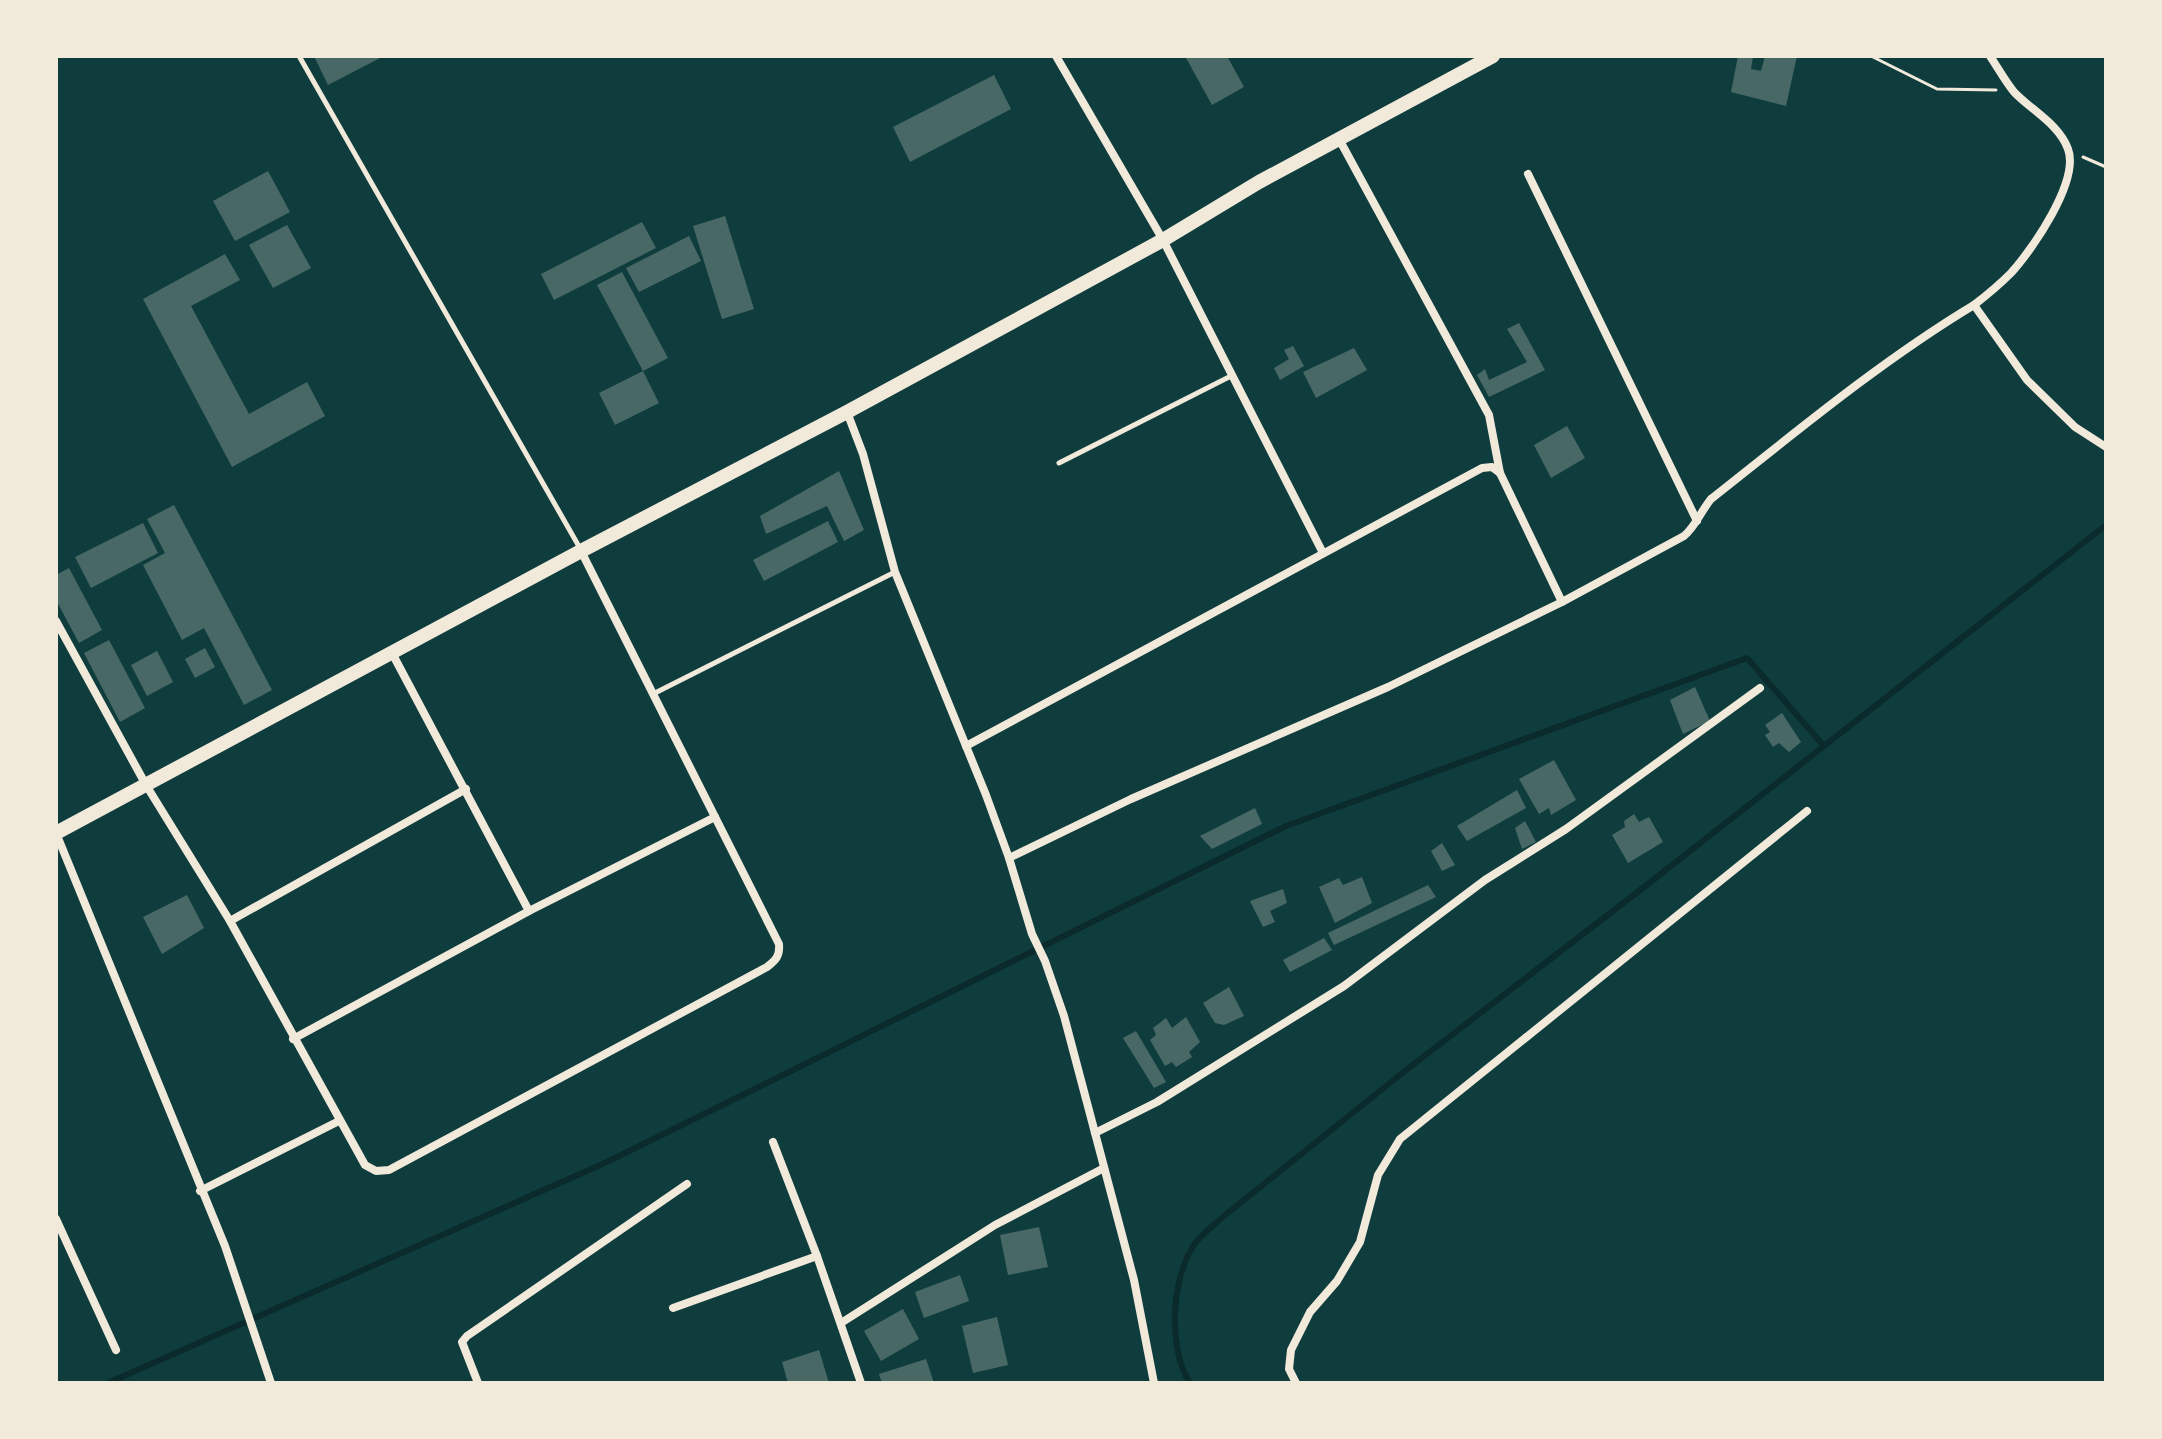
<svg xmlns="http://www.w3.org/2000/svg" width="2162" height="1439" font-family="'PT Sans',sans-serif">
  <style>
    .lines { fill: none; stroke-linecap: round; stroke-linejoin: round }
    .stream { stroke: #0a2a2b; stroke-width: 6 }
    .building { fill: #486865 }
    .path { stroke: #f1e9da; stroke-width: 3 }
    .service { stroke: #f1e9da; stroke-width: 5 }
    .minor { stroke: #f1e9da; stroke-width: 8 }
    .tertiary { stroke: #f1e9da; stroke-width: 14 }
  </style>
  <rect width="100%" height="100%" fill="#0f3d3e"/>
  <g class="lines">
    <g class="stream">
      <polyline points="108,1383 607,1162 1286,826 1747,658 1824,746"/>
      <path d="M1190 1383C1167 1348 1171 1276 1196 1242 1203 1233 1215 1224 1224 1216L1401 1074 1648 884 2106 525"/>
    </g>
  </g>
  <g class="building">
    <polygon points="314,56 384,56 328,85"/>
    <polygon points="1185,56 1227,56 1244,87 1212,105"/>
    <polygon points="1738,56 1753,56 1751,69 1761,71 1765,56 1797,56 1786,106 1731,92"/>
    <polygon points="994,75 1011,109 910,162 893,127"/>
    <polygon points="268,171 290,212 235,241 213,201"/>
    <polygon points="725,216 754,309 722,319 693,226"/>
    <polygon points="642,222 656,248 554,300 541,274"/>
    <polygon points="287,225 311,268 273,288 249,245"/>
    <polygon points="689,236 701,261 639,292 626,268"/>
    <polygon points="225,254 240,280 191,306 249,414 307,382 325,416 232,467 143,299"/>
    <polygon points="622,272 668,358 643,371 597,285"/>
    <polygon points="1519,323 1545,370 1489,397 1477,375 1485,369 1489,380 1527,362 1507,329"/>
    <polygon points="1293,346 1304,366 1280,380 1274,368 1289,359 1284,350"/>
    <polygon points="1354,348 1367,370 1316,398 1303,372"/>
    <polygon points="643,371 659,403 615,425 599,393"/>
    <polygon points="1567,426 1585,458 1551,478 1534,445"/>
    <polygon points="839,471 864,530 844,541 827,506 766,534 760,516"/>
    <polygon points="174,505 272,690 244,705 204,628 182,640 143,565 165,553 147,519"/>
    <polygon points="828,521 838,542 764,581 753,560"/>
    <polygon points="143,523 158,553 91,588 75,557"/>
    <polygon points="69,568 102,630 79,643 56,600 56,575"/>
    <polygon points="109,640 145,708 120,722 84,653"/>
    <polygon points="205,648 215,667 195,678 185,659"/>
    <polygon points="157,651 173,682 147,696 131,665"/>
    <polygon points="1695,687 1710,721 1683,734 1670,700"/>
    <polygon points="1782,713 1801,742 1789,752 1779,743 1773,747 1765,735 1770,732 1765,725"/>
    <polygon points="1554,760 1576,800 1551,815 1549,808 1539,814 1519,779"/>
    <polygon points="1517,790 1526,808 1467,841 1457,826"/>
    <polygon points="1255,808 1262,824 1212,849 1200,836"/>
    <polygon points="1634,814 1639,822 1649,817 1663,842 1628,863 1612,835 1625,827 1624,821"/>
    <polygon points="1525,821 1536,842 1522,849 1515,828"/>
    <polygon points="1442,843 1455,865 1442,871 1431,851"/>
    <polygon points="1362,877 1372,903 1335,923 1319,887 1339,878 1343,885"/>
    <polygon points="1428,885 1436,897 1334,945 1328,933"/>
    <polygon points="1283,889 1287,903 1270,911 1275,922 1263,927 1250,901"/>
    <polygon points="187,895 204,928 162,954 143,917"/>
    <polygon points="1324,938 1332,950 1290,972 1283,960"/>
    <polygon points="1229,987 1244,1016 1224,1025 1215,1023 1203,1003"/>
    <polygon points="1186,1017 1200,1042 1189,1052 1192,1057 1176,1067 1172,1062 1165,1066 1150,1040 1156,1035 1153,1028 1166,1018 1172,1028"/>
    <polygon points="1136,1031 1166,1082 1154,1088 1123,1038"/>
    <polygon points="1039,1227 1048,1267 1008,1275 1000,1235"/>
    <polygon points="960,1275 969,1301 924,1318 915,1292"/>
    <polygon points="903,1309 919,1339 881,1361 864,1331"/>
    <polygon points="997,1317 1008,1365 973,1373 962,1326"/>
    <polygon points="819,1350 829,1383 788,1383 782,1362"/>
    <polygon points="926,1359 934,1383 882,1383 879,1374"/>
  </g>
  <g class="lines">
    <g class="path">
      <polyline points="1871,56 1937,89 1996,90"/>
      <polyline points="2083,157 2106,167"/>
    </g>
    <g class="service">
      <polyline points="299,56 581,550"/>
      <polyline points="1059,463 1231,376"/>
      <polyline points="653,694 895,572"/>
    </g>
    <g class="minor">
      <polyline points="1056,56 1163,240 1323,553"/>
      <polyline points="1339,139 1489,415 1500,473"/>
      <polyline points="1528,174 1697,521"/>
      <path d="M1974 305C1987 295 1999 285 2011 273 2032 250 2080 181 2068 149 2059 124 2031 110 2014 92 2005 81 1998 68 1990 56"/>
      <polyline points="847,412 863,454 895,572 986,795 1009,858 1032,934 1045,961 1064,1016 1134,1280 1154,1383"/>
      <path d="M56 621 146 785 230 921 365 1165 376 1171 389 1170 767 967C776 960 780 956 779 944L581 551"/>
      <polyline points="392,653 529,911"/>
      <polyline points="966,746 1482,468 1492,467 1500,473 1562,602"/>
      <polyline points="56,833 225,1246 271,1383"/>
      <path d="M1009 858 1131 799 1388 687 1562 602 1684 536C1696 526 1701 511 1711 499 1796 432 1881 361 1974 305L2027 380 2075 427 2106 447"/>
      <polyline points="230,921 466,789"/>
      <polyline points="293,1039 529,911 715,817"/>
      <polyline points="1095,1133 1157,1102 1344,986 1485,880 1566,829 1760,688"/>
      <polyline points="773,1142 817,1256 861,1383"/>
      <polyline points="200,1191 339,1121"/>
      <polyline points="56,1219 116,1350"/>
      <polyline points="673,1308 817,1256"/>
      <polyline points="841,1323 995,1225 1104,1168"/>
      <polyline points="478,1383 462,1342 467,1336 687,1184"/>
      <polyline points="1296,1383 1289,1369 1291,1350 1310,1312 1337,1281 1360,1242 1378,1175 1400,1139 1807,811"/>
    </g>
    <polyline class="tertiary" points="56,833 581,551 847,412 1163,240 1259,182 1493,56"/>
  </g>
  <rect width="2162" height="1439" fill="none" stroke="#f1e9da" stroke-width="116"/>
</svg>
